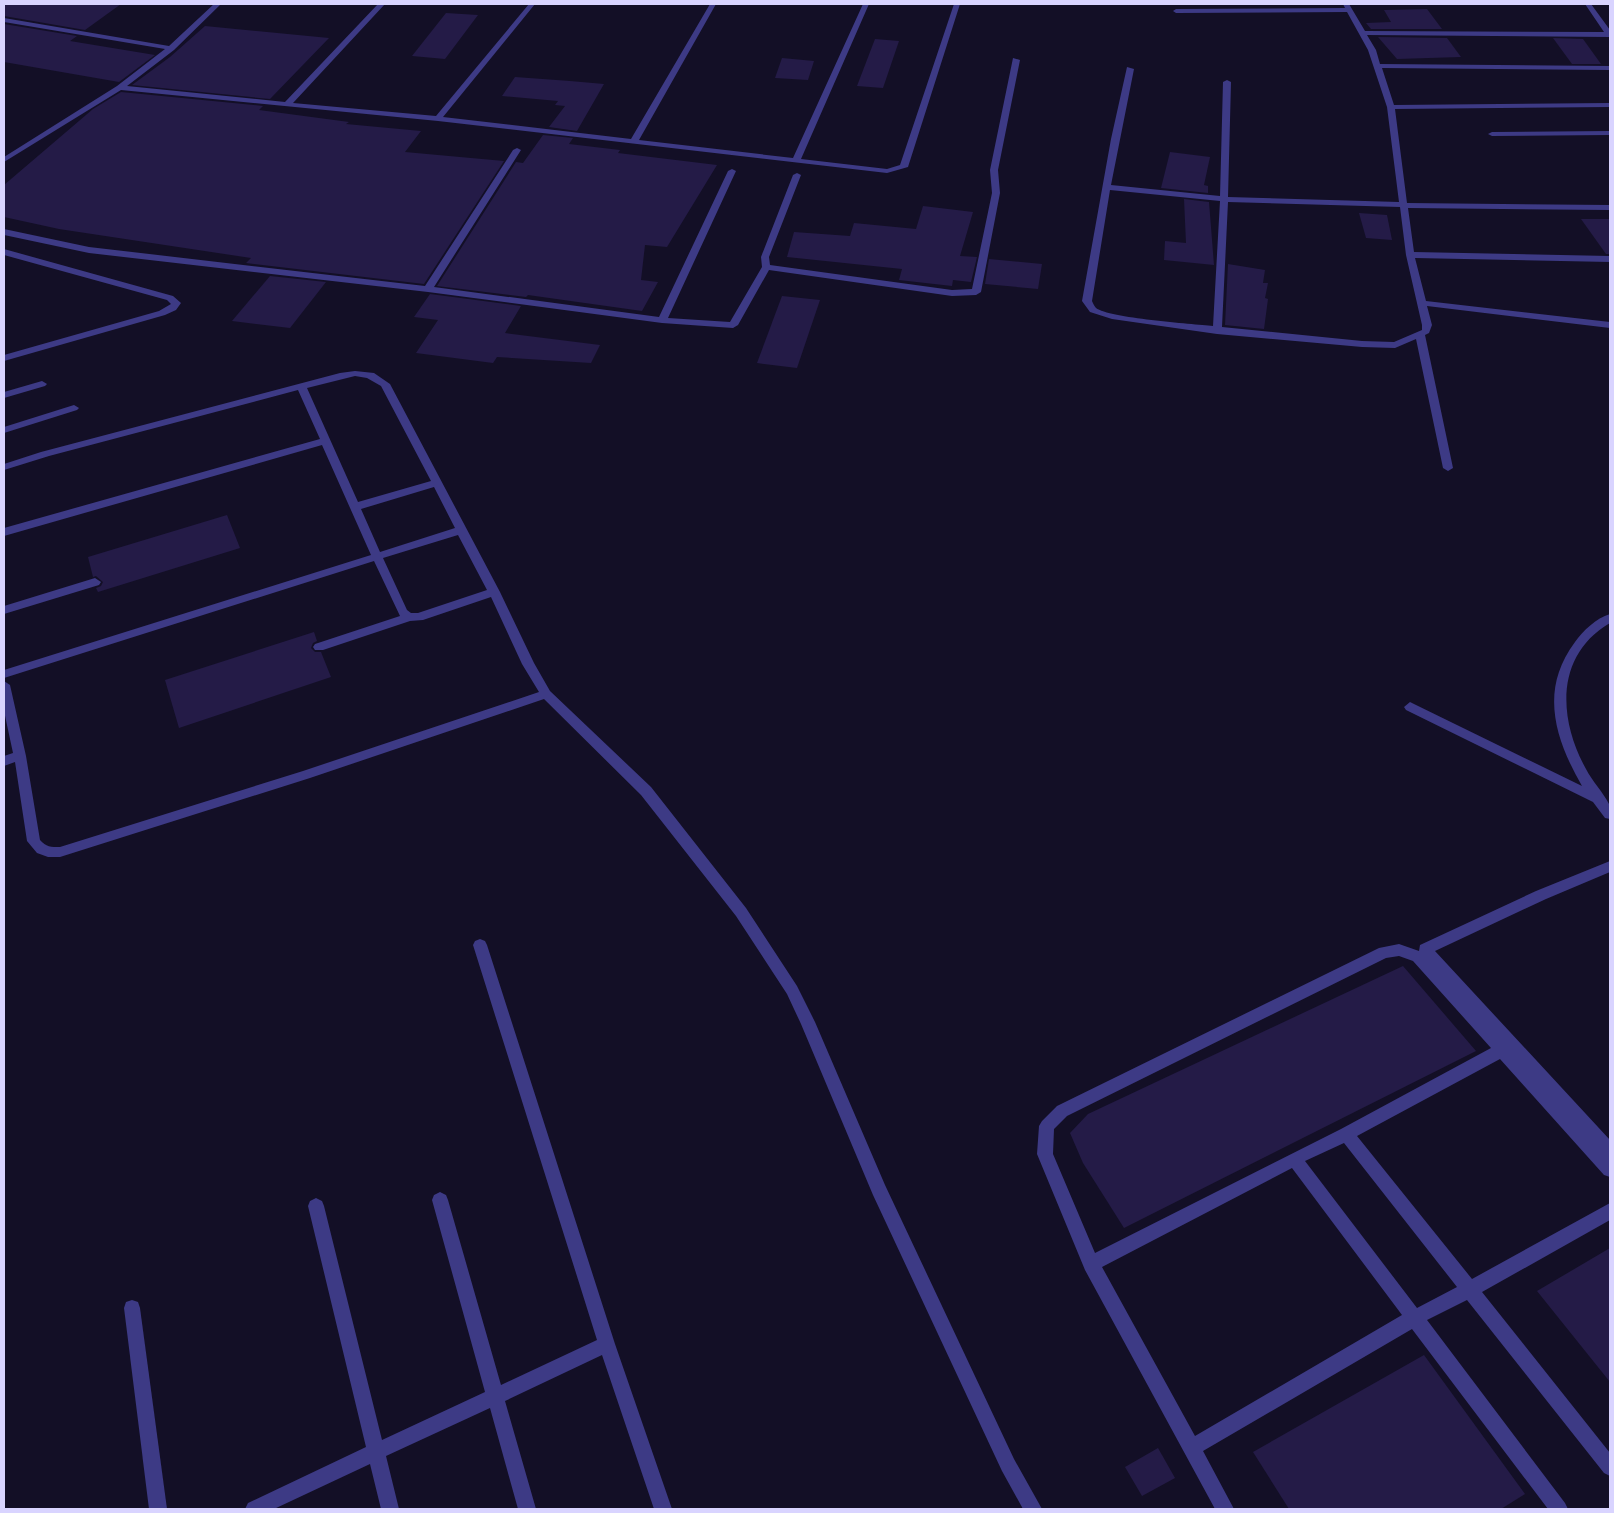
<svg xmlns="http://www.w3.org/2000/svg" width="1614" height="1513" font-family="'Noto Sans',sans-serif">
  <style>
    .building { fill: #241b47 }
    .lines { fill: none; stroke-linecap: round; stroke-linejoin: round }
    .minor { fill: #3d3a85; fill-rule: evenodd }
  </style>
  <rect width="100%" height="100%" fill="#130f26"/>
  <g class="building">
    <polygon points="4,4 121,4 85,30 4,16"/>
    <polygon points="1427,9 1442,29 1371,29 1366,23 1391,22 1384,10"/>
    <polygon points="446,13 478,15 445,59 412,56"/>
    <polygon points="4,24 77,36 70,41 155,55 119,82 4,62"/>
    <polygon points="205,26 329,38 270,99 132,85 170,57"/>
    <polygon points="1378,37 1447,38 1461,57 1397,59"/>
    <polygon points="1553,38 1583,39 1601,64 1572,64"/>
    <polygon points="875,39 899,41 883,88 857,86"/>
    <polygon points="782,58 814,61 808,80 775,78"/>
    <polygon points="515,77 570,81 604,84 577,131 549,127 565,106 555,105 558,101 502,96"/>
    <polygon points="121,92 263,106 259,110 349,122 346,124 421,131 405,152 504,161 424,284 246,263 251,258 59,229 4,217 4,185 93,109"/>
    <polygon points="543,135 573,138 569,144 620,150 618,153 717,165 667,247 645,245 641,280 658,282 642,311 528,295 526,297 437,286 516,162 523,163"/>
    <polygon points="1170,152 1210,157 1204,185 1208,186 1208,193 1161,188"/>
    <polygon points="1184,199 1209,202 1214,265 1164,260 1165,241 1186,243"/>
    <polygon points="923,206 973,212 960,256 977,257 971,282 953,280 952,286 899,280 902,269 787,257 794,232 850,236 854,223 916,229"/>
    <polygon points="1359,213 1387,215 1392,240 1366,238"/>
    <polygon points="1581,219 1610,219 1610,254 1606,254"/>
    <polygon points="989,259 1042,264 1038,289 985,284"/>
    <polygon points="1228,264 1265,270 1263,283 1268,283 1265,298 1268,299 1264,329 1225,325"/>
    <polygon points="270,276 326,282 290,328 232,321"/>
    <polygon points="430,294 521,306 505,333 600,345 591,363 497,357 493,363 416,353 438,320 414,317"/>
    <polygon points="782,296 820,300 797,368 757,363"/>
    <polygon points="227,515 240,548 98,592 96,588 101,586 103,582 96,576 93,577 88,557"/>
    <polygon points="314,632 317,641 313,643 311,648 315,652 321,652 331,677 179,728 165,680"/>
    <polygon points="1403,966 1476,1051 1124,1228 1083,1163 1070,1133 1088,1114"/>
    <polygon points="1610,1248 1610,1382 1537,1291"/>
    <polygon points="1424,1355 1525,1494 1501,1509 1289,1509 1253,1452"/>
    <polygon points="1158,1448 1175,1478 1142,1496 1125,1467"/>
  </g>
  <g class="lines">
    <g class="minor">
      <polygon points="214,4 221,4 174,50 127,86 285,102 378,4 385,4 293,103 436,116 529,4 535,4 443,117 631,139 710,4 716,4 639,140 793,158 863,4 869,4 801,159 887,169 900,165 954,4 960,4 908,167 887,173 438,121 121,90 4,162 4,157 117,86 165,49 4,22 4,18 169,46"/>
      <path d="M1343 4H1349L1365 31 1604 32 1585 4H1591L1610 30V37L1367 35 1376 50 1380 64 1610 66V70L1382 68 1394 105 1610 103V107L1395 109 1407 203 1610 205V210L1408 208 1414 252 1610 256V262L1415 258 1426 301 1610 322V328L1427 306 1432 325 1429 333 1425 335 1453 468 1448 471 1443 468 1416 339 1395 348 1362 347 1217 334 1112 319 1090 312 1082 301 1111 139 1127 67 1134 69 1111 185 1220 196 1223 82 1227 80 1231 82 1228 197 1399 202 1387 107 1368 50 1347 12 1176 13 1173 11 1176 9 1345 8ZM1110 190 1220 201 1213 326C1192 324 1109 318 1096 308 1094 306 1093 303 1092 301ZM1228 202 1400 207 1406 255 1422 325V330L1394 342 1362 341 1222 327Z"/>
      <polygon points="1013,58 1020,60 998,170 1000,193 981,292 976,295 952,296 769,270 738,325 733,328 662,323 428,292 89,253 4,235 4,229 89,247 425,286 513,150 517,148 521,150 434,287 659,317 728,171 732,169 736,171 668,318 730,322 762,267 761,257 793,175 797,173 801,175 769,257 770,265 952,290 972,289 992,193 990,170"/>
      <polygon points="1610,131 1610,135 1492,136 1488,134 1492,132"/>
      <polygon points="4,249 173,296 181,303 176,310 165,315 4,361 4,355 159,311 171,304 167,300 4,255"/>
      <path d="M355 371 374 373 390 384 500 592 534 663 550 691 651 787 746 908 797 986 815 1022 885 1185 1014 1459 1042 1509H1023L1002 1471 873 1195 801 1024 787 994 736 916 641 795 544 699 310 778 60 857H48L37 853 27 841 15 762 4 766V756L13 753 4 711V681L10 685 26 756 40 840C46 847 51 847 60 847L303 771 539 692 522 664 491 597 423 620 410 621 323 650H315L313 647 315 644 400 616 374 561 4 678V670L371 555 322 445 4 536V528L320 439 298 390 49 456 4 470V464L41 452 340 373ZM355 376 367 378 381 386 431 481 358 502 307 388ZM434 487 455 528 380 552 361 509ZM458 535 487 590 418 613H411L407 610 383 558Z"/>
      <polygon points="42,381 47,384 45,386 4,398 4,392"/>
      <polygon points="74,405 79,408 77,410 4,433 4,427"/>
      <polygon points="95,578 101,582 99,585 4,614 4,606"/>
      <path d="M1610 614V623C1555 655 1558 719 1586 769 1592 781 1603 792 1609 804 1611 808 1610 815 1610 819L1605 818 1593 802 1406 710 1404 707 1410 702 1414 704 1582 786C1555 739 1539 690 1575 642 1583 631 1596 618 1610 614Z"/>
      <path d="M1610 861V872L1546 899 1435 951 1610 1140V1177L1604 1175 1500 1059 1357 1136 1472 1279 1610 1203V1220L1482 1292 1610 1453V1476L1604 1473 1467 1300 1427 1320 1565 1503 1568 1509H1548L1412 1329 1203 1451 1234 1509H1215L1085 1270 1037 1154 1039 1126 1042 1121 1057 1106 1379 948 1399 944 1419 951 1420 945 1536 891ZM1399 956 1413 961 1491 1048 1341 1129 1095 1253 1053 1154 1054 1129 1067 1116 1386 958ZM1344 1143 1457 1287 1417 1308 1305 1161ZM1292 1168 1402 1315 1195 1436 1102 1267Z"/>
      <polygon points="480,939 485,941 487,945 615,1344 672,1509 654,1509 602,1355 505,1401 536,1509 518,1509 490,1408 386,1456 399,1509 381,1509 370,1464 274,1509 245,1509 248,1503 366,1447 308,1206 310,1201 316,1198 322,1201 324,1206 382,1440 485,1392 432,1200 434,1195 440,1192 446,1195 448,1200 501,1385 597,1340 473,945 475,941"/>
      <polygon points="132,1300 138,1302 140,1308 167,1509 149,1509 124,1308 126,1302"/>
    </g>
  </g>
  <rect width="1614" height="1513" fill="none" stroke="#d9d4ff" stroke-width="10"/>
</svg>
